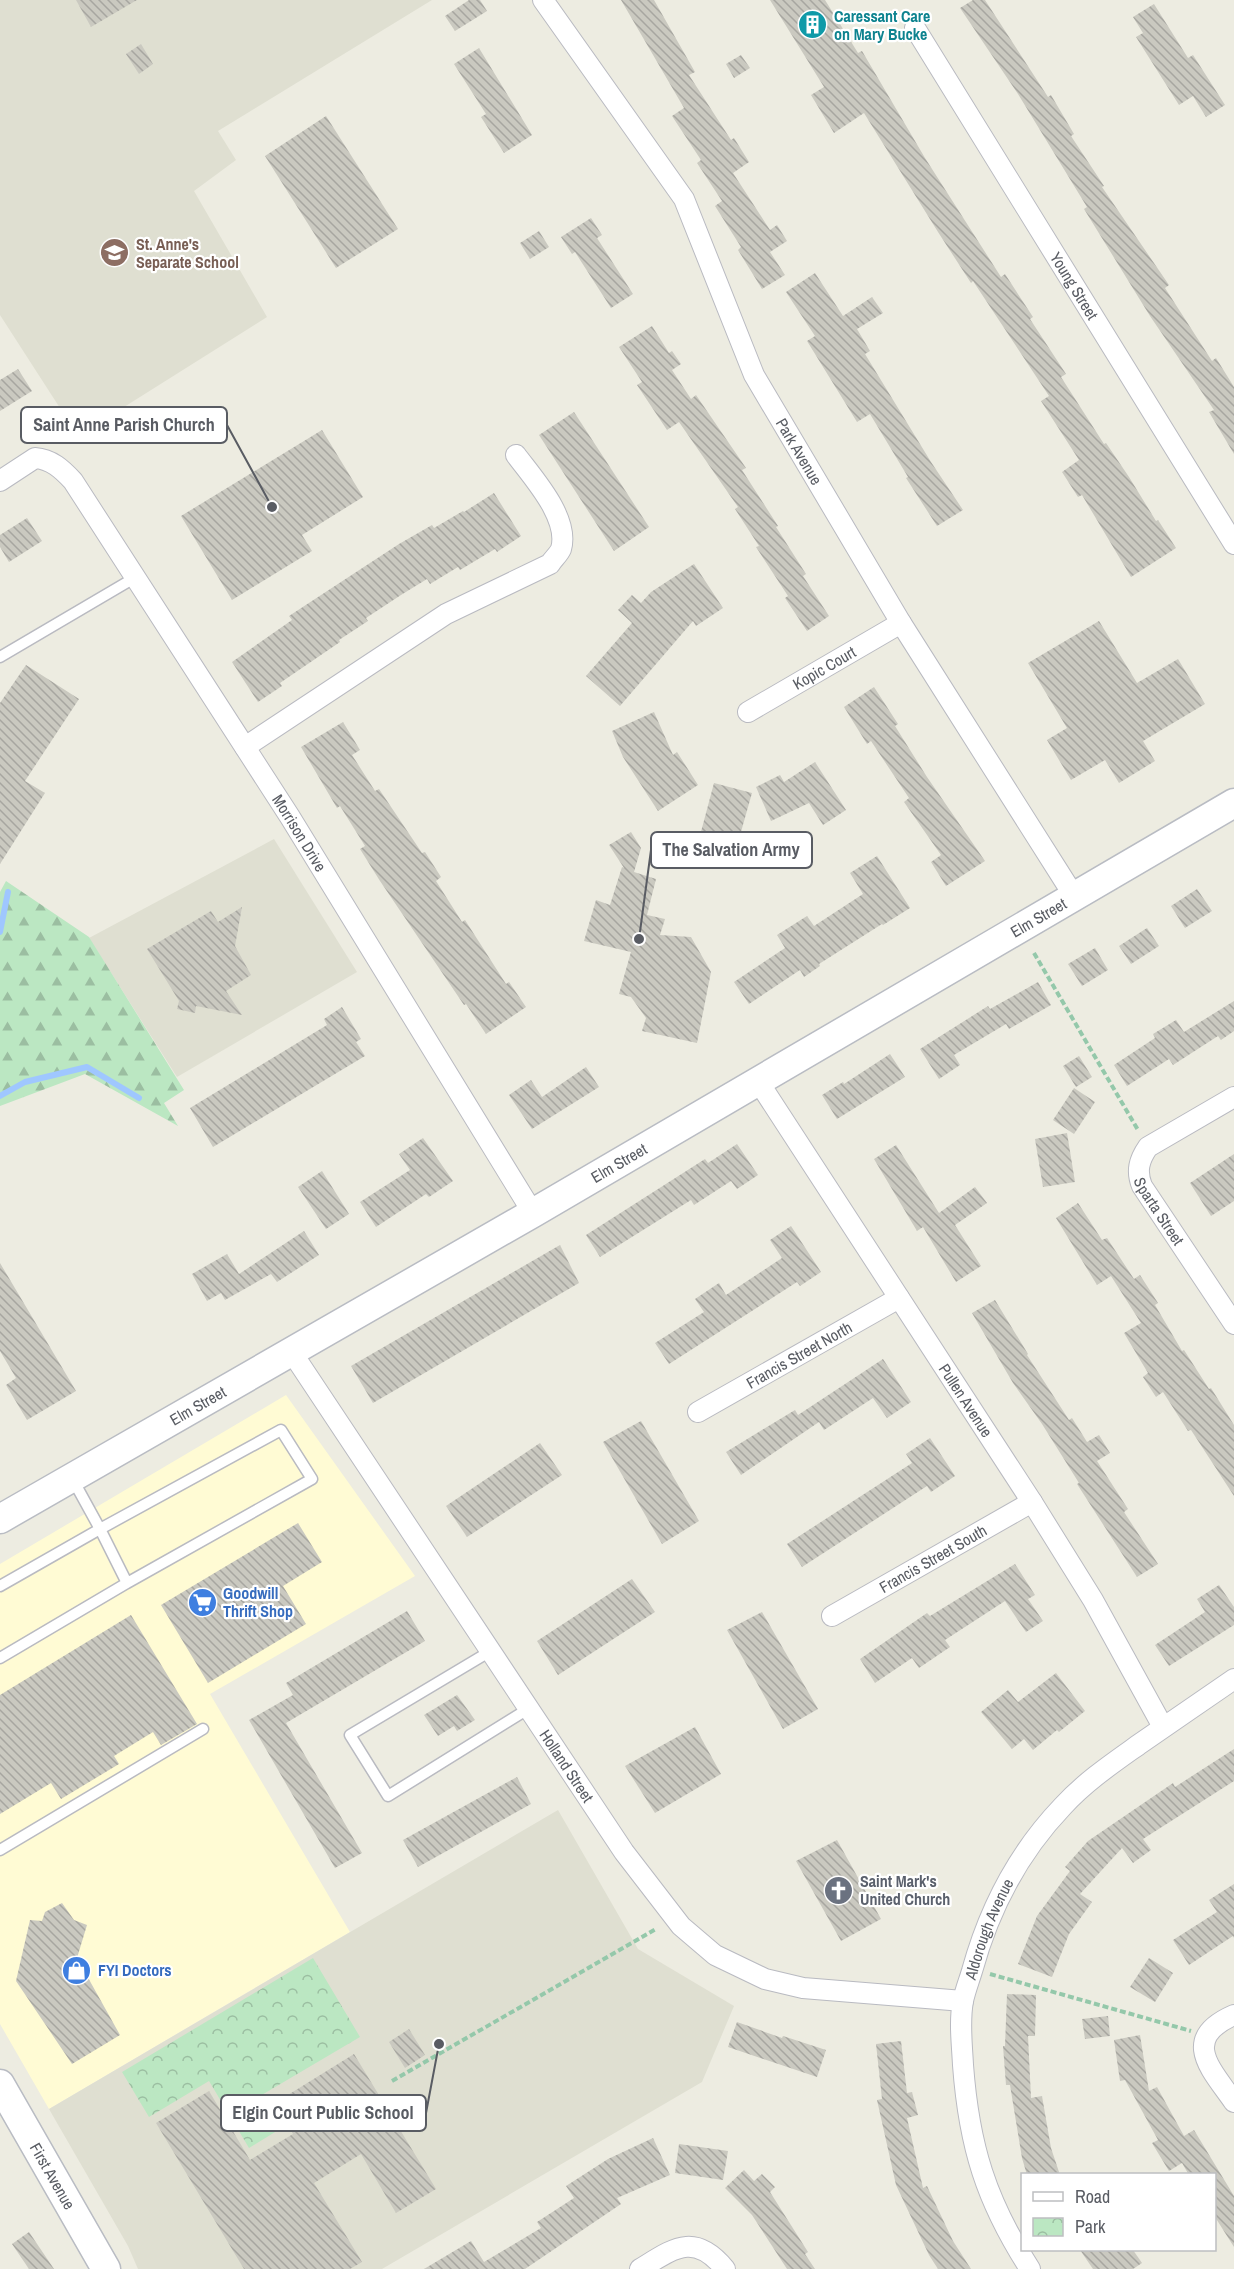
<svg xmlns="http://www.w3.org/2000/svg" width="1234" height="2269" font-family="'Archivo Narrow',sans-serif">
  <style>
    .commercial { fill: #fffbd4 }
    .education { fill: #dfdfd1 }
    .forest { fill: url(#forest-firs) }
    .park { fill: url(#park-crowns) }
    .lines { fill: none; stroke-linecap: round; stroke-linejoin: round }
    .stream { stroke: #9fc7ff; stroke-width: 6 }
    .building { fill: url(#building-back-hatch) }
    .lane-casing { stroke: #b9bac1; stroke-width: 13 }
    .street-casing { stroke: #b9bac1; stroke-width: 22 }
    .secondary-casing { stroke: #b9bcc3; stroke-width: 31 }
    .path { stroke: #94c8aa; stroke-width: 4; stroke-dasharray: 6 3; stroke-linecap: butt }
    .lane { stroke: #fff; stroke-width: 10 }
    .street { stroke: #fff; stroke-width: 20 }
    .secondary { stroke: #fff; stroke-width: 28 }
    .labels { text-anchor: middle; stroke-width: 4.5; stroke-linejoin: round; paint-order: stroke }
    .culture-label { font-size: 16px; font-weight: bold; fill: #0d838f; stroke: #fff; text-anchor: start }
    .education-label { font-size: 16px; font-weight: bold; fill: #785e54; stroke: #fff; text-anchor: start }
    .street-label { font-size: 16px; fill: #595c63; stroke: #fff }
    .shop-label { font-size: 16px; font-weight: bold; fill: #366cbe; stroke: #fff; text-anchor: start }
    .worship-label { font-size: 16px; font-weight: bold; fill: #5b616d; stroke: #fff; text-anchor: start }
    .leader { fill: none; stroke: #595c63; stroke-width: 2 }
    .callout-dot { fill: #595c63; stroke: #fff; stroke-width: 2 }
    .callout { fill: #fff; stroke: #595c63; stroke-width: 2 }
    .callout-label { font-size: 18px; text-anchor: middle; font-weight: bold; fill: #595c63 }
  </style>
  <defs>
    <pattern id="forest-firs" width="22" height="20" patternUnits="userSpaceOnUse" patternTransform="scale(1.5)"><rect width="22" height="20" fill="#bbe7c2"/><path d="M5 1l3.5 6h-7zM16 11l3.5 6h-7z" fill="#9bbea1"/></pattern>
    <pattern id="park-crowns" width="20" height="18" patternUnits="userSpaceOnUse" patternTransform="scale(1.5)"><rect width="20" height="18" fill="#bbe7c2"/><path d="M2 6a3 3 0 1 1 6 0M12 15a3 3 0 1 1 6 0" fill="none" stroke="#9bbea1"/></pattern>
    <pattern id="building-back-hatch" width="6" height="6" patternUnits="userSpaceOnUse" patternTransform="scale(1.5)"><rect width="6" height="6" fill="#cac9c0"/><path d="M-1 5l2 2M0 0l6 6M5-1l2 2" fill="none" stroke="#a7a6a0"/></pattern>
  </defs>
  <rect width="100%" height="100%" fill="#edece1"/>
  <polygon class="commercial" points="286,1395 415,1576 210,1694 350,1932 49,2109 0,2024 0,1564"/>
  <g class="education">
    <polygon points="0,0 432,0 218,131 236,160 194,191 267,317 78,436 0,315"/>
    <polygon points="274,839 357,972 177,1077 89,938"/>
    <polygon points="558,1810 638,1949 734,2006 702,2082 382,2269 138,2269 128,2246 49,2109"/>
  </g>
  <polygon class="forest" points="6,881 89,937 184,1090 164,1103 178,1126 85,1074 0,1106 0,892"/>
  <polygon class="park" points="313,1958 360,2037 260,2096 280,2129 249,2148 209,2081 149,2117 122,2072"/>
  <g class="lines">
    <g class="stream">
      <polyline points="0,932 8,892"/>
      <polyline points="0,1096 25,1082 87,1067 139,1098"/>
    </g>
  </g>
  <g class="building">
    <polygon points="76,0 137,0 91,27"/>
    <polygon points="469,0 480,0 487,11 455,31 445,16"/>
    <polygon points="621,0 654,0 695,72 689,75 731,140 734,138 749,162 733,173 770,230 777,225 787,241 770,252 785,275 762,289 738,250 741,247 715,206 722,201 697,163 701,160 672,116 684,108"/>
    <polygon points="770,0 825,0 858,53 862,51 925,158 1001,277 1005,274 1033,317 1030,319 1066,374 1061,377 1104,444 1106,443 1129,477 1156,521 1158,520 1176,548 1131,577 1082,495 1078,497 1062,472 1079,460 1041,401 1049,396 973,281 971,283 938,232 864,113 834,133 811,95 824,87"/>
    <polygon points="973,0 985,0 1048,97 1051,95 1074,134 1071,136 1104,186 1102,187 1169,285 1165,288 1212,361 1216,358 1234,387 1234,454 1209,412 1214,410 1150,316 1084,209 1087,207 1018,94 960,8"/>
    <polygon points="1154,4 1188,58 1193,55 1225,105 1206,117 1193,96 1179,105 1136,37 1143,33 1133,17"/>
    <polygon points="141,44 153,64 139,74 126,54"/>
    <polygon points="479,48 532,135 504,153 481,117 486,114 454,64"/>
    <polygon points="741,55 750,68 734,78 726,64"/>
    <polygon points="326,116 398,229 336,268 265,156"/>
    <polygon points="591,218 602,235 597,238 633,294 611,308 575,252 572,254 561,237"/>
    <polygon points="539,231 549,247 530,259 520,243"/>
    <polygon points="815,273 843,316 872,297 883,313 857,329 870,351 865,354 931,462 963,510 937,526 906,478 908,477 870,414 857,422 807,341 815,336 786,292"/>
    <polygon points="652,326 669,353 672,351 681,364 672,370 691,399 696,395 746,468 742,470 778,526 776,527 806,574 803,576 829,616 807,631 785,598 788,596 756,547 759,546 735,509 738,507 679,422 667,430 637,385 642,382 619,347"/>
    <polygon points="18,369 32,391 0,411 0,380"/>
    <polygon points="574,412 649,527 614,551 539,435"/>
    <polygon points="322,430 363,497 302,535 312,551 232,600 181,516"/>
    <polygon points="494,493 521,536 497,552 495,549 460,570 458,567 430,584 427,579 401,595 366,618 368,621 339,640 340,642 280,683 282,686 258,702 232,662 292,620 289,616 399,544 432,525 434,528 463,511 464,512"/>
    <polygon points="27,518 42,541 9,562 0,547 0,535"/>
    <polygon points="694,564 723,608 696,626 693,621 620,706 586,676 632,623 618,610 632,595 641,603 651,592"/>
    <polygon points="1099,621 1137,683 1178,659 1205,704 1143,741 1155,761 1119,783 1105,760 1071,780 1047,740 1067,728 1028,663"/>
    <polygon points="26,665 79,699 25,781 45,793 0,864 0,703"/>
    <polygon points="874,687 898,724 895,726 927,777 985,861 946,886 931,862 941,855 904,802 909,798 871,741 867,744 844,707"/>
    <polygon points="654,712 673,755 677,752 698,785 658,811 623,757 612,731"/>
    <polygon points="343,722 360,750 352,755 375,791 379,789 422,853 425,852 441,877 436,881 462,922 465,920 506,984 509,982 526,1007 486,1034 466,1004 464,1005 380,881 360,849 365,846 340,806 337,808 301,747"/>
    <polygon points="815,762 846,810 823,825 809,803 771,821 756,787 780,775 784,782"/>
    <polygon points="714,783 752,793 735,853 698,843"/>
    <polygon points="631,832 641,848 634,872 656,879 647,915 665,919 660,935 691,937 711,972 697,1043 642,1031 646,1018 631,997 619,994 631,952 584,941 596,900 610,905 622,867 624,868 609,845"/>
    <polygon points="877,856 910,908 883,925 882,924 819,964 820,966 804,977 800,970 749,1004 734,982 785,948 777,935 807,916 814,926 863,894 850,873"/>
    <polygon points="1197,889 1212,911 1185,928 1171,906"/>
    <polygon points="242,907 235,946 251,975 226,991 242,1015 196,1006 195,1013 177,1009 179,1001 147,949 211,911 218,922"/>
    <polygon points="1147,928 1159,946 1131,964 1119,946"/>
    <polygon points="1095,948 1108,970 1082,986 1068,964"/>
    <polygon points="1038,982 1051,1005 1009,1029 1006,1024 954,1055 960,1065 939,1079 920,1049 988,1006 990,1009"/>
    <polygon points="1234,1001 1234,1031 1221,1040 1218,1036 1173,1065 1169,1059 1127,1086 1114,1065 1155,1038 1153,1034 1176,1020 1184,1032"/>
    <polygon points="342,1007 361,1039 356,1042 365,1056 213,1147 190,1108 327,1025 324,1019"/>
    <polygon points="890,1054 905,1077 837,1119 822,1095 843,1082 844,1084"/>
    <polygon points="1079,1056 1092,1077 1076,1087 1063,1066"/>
    <polygon points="586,1067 599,1087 532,1129 509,1095 531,1080 542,1097"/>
    <polygon points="1074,1088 1095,1102 1074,1134 1053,1120"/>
    <polygon points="1067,1133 1075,1182 1043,1187 1035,1139"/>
    <polygon points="423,1138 453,1181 429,1197 426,1194 376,1227 360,1202 410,1170 399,1154"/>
    <polygon points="737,1144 758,1175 737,1189 731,1181 694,1205 691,1200 600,1257 586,1235 705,1159 708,1163"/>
    <polygon points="896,1145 939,1213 975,1187 987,1203 955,1225 981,1266 956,1282 923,1227 917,1231 874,1159"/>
    <polygon points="1234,1154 1234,1201 1211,1216 1190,1183"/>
    <polygon points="322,1171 349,1214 326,1229 298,1187"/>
    <polygon points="1078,1203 1102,1240 1107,1238 1134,1279 1140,1275 1158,1303 1155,1305 1182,1351 1184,1350 1209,1389 1211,1388 1234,1425 1234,1496 1191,1430 1188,1431 1163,1392 1156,1397 1143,1377 1148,1373 1124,1333 1141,1323 1111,1276 1097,1285 1056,1218"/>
    <polygon points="791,1226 821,1272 800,1286 797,1282 669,1364 655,1343 704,1312 695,1299 719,1283 726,1295 782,1258 770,1240"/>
    <polygon points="304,1231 319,1255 277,1282 271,1274 225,1300 221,1293 207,1301 192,1274 227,1254 239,1274"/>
    <polygon points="560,1245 579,1283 373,1403 351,1366"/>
    <polygon points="0,1263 76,1391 27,1420 6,1385 16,1378 0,1351"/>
    <polygon points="995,1300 1028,1354 1027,1355 1069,1420 1072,1418 1087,1442 1099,1435 1110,1453 1097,1461 1128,1509 1124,1512 1158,1564 1137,1577 1077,1484 1079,1483 1042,1424 1013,1383 972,1313"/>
    <polygon points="883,1359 911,1402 887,1418 873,1398 824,1430 819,1422 741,1475 726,1452 795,1410 798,1415"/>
    <polygon points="641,1421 699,1521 662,1544 603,1442"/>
    <polygon points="930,1438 955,1476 931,1492 927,1486 802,1567 787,1544 912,1463 906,1454"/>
    <polygon points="540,1443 562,1475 467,1537 446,1506"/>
    <polygon points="298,1523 322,1562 283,1586 306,1624 208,1683 161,1605"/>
    <polygon points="1015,1564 1035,1595 1028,1599 1043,1621 1026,1632 1005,1601 945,1640 950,1647 919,1668 912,1658 875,1683 860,1659 927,1613 930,1616"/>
    <polygon points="632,1579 655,1612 558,1675 537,1641"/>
    <polygon points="1219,1585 1234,1607 1234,1625 1169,1666 1155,1645 1205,1612 1197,1599"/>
    <polygon points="407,1611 425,1641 286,1723 362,1853 335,1868 249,1720 293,1695 286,1683"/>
    <polygon points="762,1612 818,1709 783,1729 727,1630"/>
    <polygon points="131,1615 197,1724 161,1745 153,1732 114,1756 119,1764 61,1799 51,1783 0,1814 0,1695"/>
    <polygon points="1056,1673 1085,1711 1059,1732 1057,1730 1033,1750 1024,1739 1012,1749 981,1712 1008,1690 1018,1702"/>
    <polygon points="457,1695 475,1720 457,1731 454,1726 438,1736 424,1715"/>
    <polygon points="695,1727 721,1774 655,1813 625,1766"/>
    <polygon points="1234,1749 1234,1781 1143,1839 1151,1850 1133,1863 1122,1848 1080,1894 1092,1902 1069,1934 1052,1977 1018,1964 1037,1916 1070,1871 1065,1867 1088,1841 1173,1783 1175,1787"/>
    <polygon points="517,1777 531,1804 418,1867 403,1840"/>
    <polygon points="837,1840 881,1919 841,1941 796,1861"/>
    <polygon points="1234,1884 1234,1938 1233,1936 1189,1965 1173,1940 1217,1912 1209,1900"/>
    <polygon points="62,1903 74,1920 87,1925 77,1958 120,2035 72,2064 16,1981 30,1920 42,1921 45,1912"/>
    <polygon points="1149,1958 1173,1973 1155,2002 1130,1987"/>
    <polygon points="1007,1994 1036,1995 1035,2036 1028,2036 1031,2098 1042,2096 1051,2148 1060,2175 1027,2175 1022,2158 1010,2085 1006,2085 1003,2046 1005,2046"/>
    <polygon points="1108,2016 1110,2036 1085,2039 1082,2019"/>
    <polygon points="737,2022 782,2038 783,2036 826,2050 817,2077 728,2047"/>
    <polygon points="409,2029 425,2055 405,2068 389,2042"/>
    <polygon points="1140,2035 1149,2091 1157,2087 1184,2136 1194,2130 1234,2196 1234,2247 1215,2217 1215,2175 1189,2175 1182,2163 1169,2171 1152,2143 1158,2140 1125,2080 1120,2081 1114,2040"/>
    <polygon points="901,2041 907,2093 912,2092 918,2115 907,2118 923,2188 927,2186 953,2241 971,2269 938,2269 929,2255 896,2185 877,2100 882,2099 876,2044"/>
    <polygon points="354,2054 436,2189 396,2213 361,2154 314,2183 362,2262 350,2269 244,2269 156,2123 209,2091 250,2160 293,2134 275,2103"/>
    <polygon points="653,2138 670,2175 617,2198 621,2204 525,2269 424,2269 471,2241 484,2262 541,2228 537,2222 574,2198 566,2186 608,2159"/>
    <polygon points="679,2144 728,2151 723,2180 675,2173"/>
    <polygon points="744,2170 754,2181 762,2174 775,2187 770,2192 808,2252 805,2254 815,2269 787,2269 752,2215 725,2188"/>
    <polygon points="29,2232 54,2269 29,2269 12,2244"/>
    <polygon points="1080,2250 1133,2250 1142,2263 1133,2269 1093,2269"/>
  </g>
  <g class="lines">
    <defs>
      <g id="lane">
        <polyline points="0,657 136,577"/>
        <polyline points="0,1586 100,1529 72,1478"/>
        <polyline points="489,1652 350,1735 388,1796 528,1709"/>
        <polyline points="0,1658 127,1583 100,1529 281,1430 312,1479 127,1583"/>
        <polyline points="0,1850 203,1729"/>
      </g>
      <g id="street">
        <path id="s1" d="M543 0 684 199 754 375 901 623 1074 896"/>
        <path id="s2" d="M915 28 1234 544"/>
        <path id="s3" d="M0 481 35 458C51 459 62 469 73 481L290 817 533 1213"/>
        <path id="s4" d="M748 712 901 623"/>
        <path d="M245 747 446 614 550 564C553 559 559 554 561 549 570 518 533 478 516 455"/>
        <path id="s5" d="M758 1081 1032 1502 1093 1600 1163 1727"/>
        <path id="s6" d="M1234 1097 1148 1147C1139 1160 1136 1171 1142 1186L1234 1324"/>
        <path id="s7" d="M291 1351 624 1852 681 1926 715 1955 765 1979 803 1988 963 2001"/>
        <path id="s8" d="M698 1412 899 1298"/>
        <path id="s9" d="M832 1616 1032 1502"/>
        <path d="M1234 2015C1179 2039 1212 2070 1234 2102"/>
        <path d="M640 2269C673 2249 694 2231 725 2269"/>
        <path id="s10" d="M1030 2269C986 2201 969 2146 963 2065 962 2044 959 2022 963 2001 965 1991 969 1981 972 1971 989 1909 1018 1853 1063 1806 1086 1781 1113 1763 1141 1743 1172 1722 1203 1700 1234 1679"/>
      </g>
      <g id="secondary">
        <path id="s11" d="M0 1519 533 1213 1234 803"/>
        <path id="s12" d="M0 2084 106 2269"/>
      </g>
    </defs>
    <use href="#lane" class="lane-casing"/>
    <use href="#street" class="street-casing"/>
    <use href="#secondary" class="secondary-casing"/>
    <g class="path">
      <polyline points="1034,953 1138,1130"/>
      <polyline points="990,1974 1191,2031"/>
      <polyline points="392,2081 656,1929"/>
    </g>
    <use href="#lane" class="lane"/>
    <use href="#street" class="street"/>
    <use href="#secondary" class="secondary"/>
  </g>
  <defs>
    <symbol id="building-disc" viewBox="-11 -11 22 22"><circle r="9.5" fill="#0f9aa8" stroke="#fff"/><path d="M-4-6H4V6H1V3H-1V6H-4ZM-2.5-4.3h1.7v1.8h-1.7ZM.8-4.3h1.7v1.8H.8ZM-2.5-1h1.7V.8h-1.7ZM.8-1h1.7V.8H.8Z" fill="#fff"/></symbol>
    <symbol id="school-disc" viewBox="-11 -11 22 22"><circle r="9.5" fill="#8d6e63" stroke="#fff"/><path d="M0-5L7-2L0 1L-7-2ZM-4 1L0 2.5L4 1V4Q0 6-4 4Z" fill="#fff"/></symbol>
    <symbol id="supermarket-disc" viewBox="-11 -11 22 22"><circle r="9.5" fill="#3f7fe0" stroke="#fff"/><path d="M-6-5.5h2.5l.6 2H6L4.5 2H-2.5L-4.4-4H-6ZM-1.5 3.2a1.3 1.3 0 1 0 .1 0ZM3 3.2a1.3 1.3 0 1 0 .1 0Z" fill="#fff"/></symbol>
    <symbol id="church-disc" viewBox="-11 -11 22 22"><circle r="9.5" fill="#6b7280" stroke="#fff"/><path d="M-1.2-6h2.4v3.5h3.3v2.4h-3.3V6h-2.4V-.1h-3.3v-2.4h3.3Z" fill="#fff"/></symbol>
    <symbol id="shop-disc" viewBox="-11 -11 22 22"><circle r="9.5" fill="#3f7fe0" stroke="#fff"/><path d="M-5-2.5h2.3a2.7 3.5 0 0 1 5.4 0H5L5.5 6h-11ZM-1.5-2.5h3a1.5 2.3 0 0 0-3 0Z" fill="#fff"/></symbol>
  </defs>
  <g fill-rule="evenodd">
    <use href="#building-disc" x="796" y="8" width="33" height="33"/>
    <use href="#school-disc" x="98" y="236" width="33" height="33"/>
    <use href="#supermarket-disc" x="186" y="1586" width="33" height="33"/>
    <use href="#church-disc" x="822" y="1874" width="33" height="33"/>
    <use href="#shop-disc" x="60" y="1954" width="33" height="33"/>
  </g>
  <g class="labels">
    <g class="culture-label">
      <text x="834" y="22">Caressant Care<tspan x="834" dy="18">on Mary Bucke</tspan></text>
    </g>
    <g class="education-label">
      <text x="136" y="250">St. Anne's<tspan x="136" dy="18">Separate School</tspan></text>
    </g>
    <g class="street-label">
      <text dy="6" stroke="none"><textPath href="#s2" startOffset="303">Young Street</textPath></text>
      <text dy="6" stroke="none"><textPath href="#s1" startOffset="522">Park Avenue</textPath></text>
      <text dy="6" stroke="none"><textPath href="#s4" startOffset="88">Kopic Court</textPath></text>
      <text dy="6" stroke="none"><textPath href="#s3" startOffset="506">Morrison Drive</textPath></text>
      <text dy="6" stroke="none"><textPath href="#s11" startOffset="1200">Elm Street</textPath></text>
      <text dy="6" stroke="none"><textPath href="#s11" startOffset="714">Elm Street</textPath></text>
      <text dy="6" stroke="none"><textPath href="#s6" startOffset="171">Sparta Street</textPath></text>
      <text dy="6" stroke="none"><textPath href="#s8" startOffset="116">Francis Street North</textPath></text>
      <text dy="6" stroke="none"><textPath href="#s5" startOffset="381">Pullen Avenue</textPath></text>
      <text dy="6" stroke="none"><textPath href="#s11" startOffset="228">Elm Street</textPath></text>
      <text dy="6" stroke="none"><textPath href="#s9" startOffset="116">Francis Street South</textPath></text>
      <text dy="6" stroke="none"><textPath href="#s7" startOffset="498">Holland Street</textPath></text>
      <text dy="6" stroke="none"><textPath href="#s10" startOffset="358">Aldorough Avenue</textPath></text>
      <text dy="6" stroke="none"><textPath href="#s12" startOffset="106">First Avenue</textPath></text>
    </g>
    <g class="shop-label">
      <text x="223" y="1599">Goodwill<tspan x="223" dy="18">Thrift Shop</tspan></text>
      <text x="98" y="1976">FYI Doctors</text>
    </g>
    <g class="worship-label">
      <text x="860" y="1887">Saint Mark's<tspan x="860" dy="18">United Church</tspan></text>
    </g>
  </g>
  <path class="leader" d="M272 507L227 425M639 939L651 850M439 2044L426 2113"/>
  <g class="callout-dot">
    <circle cx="272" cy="507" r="6"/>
    <circle cx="639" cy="939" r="6"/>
    <circle cx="439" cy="2044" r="6"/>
  </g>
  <g class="callout">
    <rect x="21" y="407" width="206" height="36" rx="6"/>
    <rect x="651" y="832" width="161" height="36" rx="6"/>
    <rect x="221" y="2095" width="205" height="36" rx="6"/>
  </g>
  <g class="callout-label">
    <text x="124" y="431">Saint Anne Parish Church</text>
    <text x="731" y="856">The Salvation Army</text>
    <text x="323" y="2119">Elgin Court Public School</text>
  </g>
  <rect x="1021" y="2173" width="195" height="78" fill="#ffffff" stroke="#bdbec1" stroke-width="1.5"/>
  <rect x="1033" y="2192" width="30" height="9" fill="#ffffff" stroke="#bdbec1" stroke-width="1.5"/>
  <text x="1075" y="2203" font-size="18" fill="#595c63">Road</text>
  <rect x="1033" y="2218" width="30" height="18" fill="url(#park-crowns)" stroke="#bdbec1" stroke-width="1.5"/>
  <text x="1075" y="2233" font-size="18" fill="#595c63">Park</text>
</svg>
